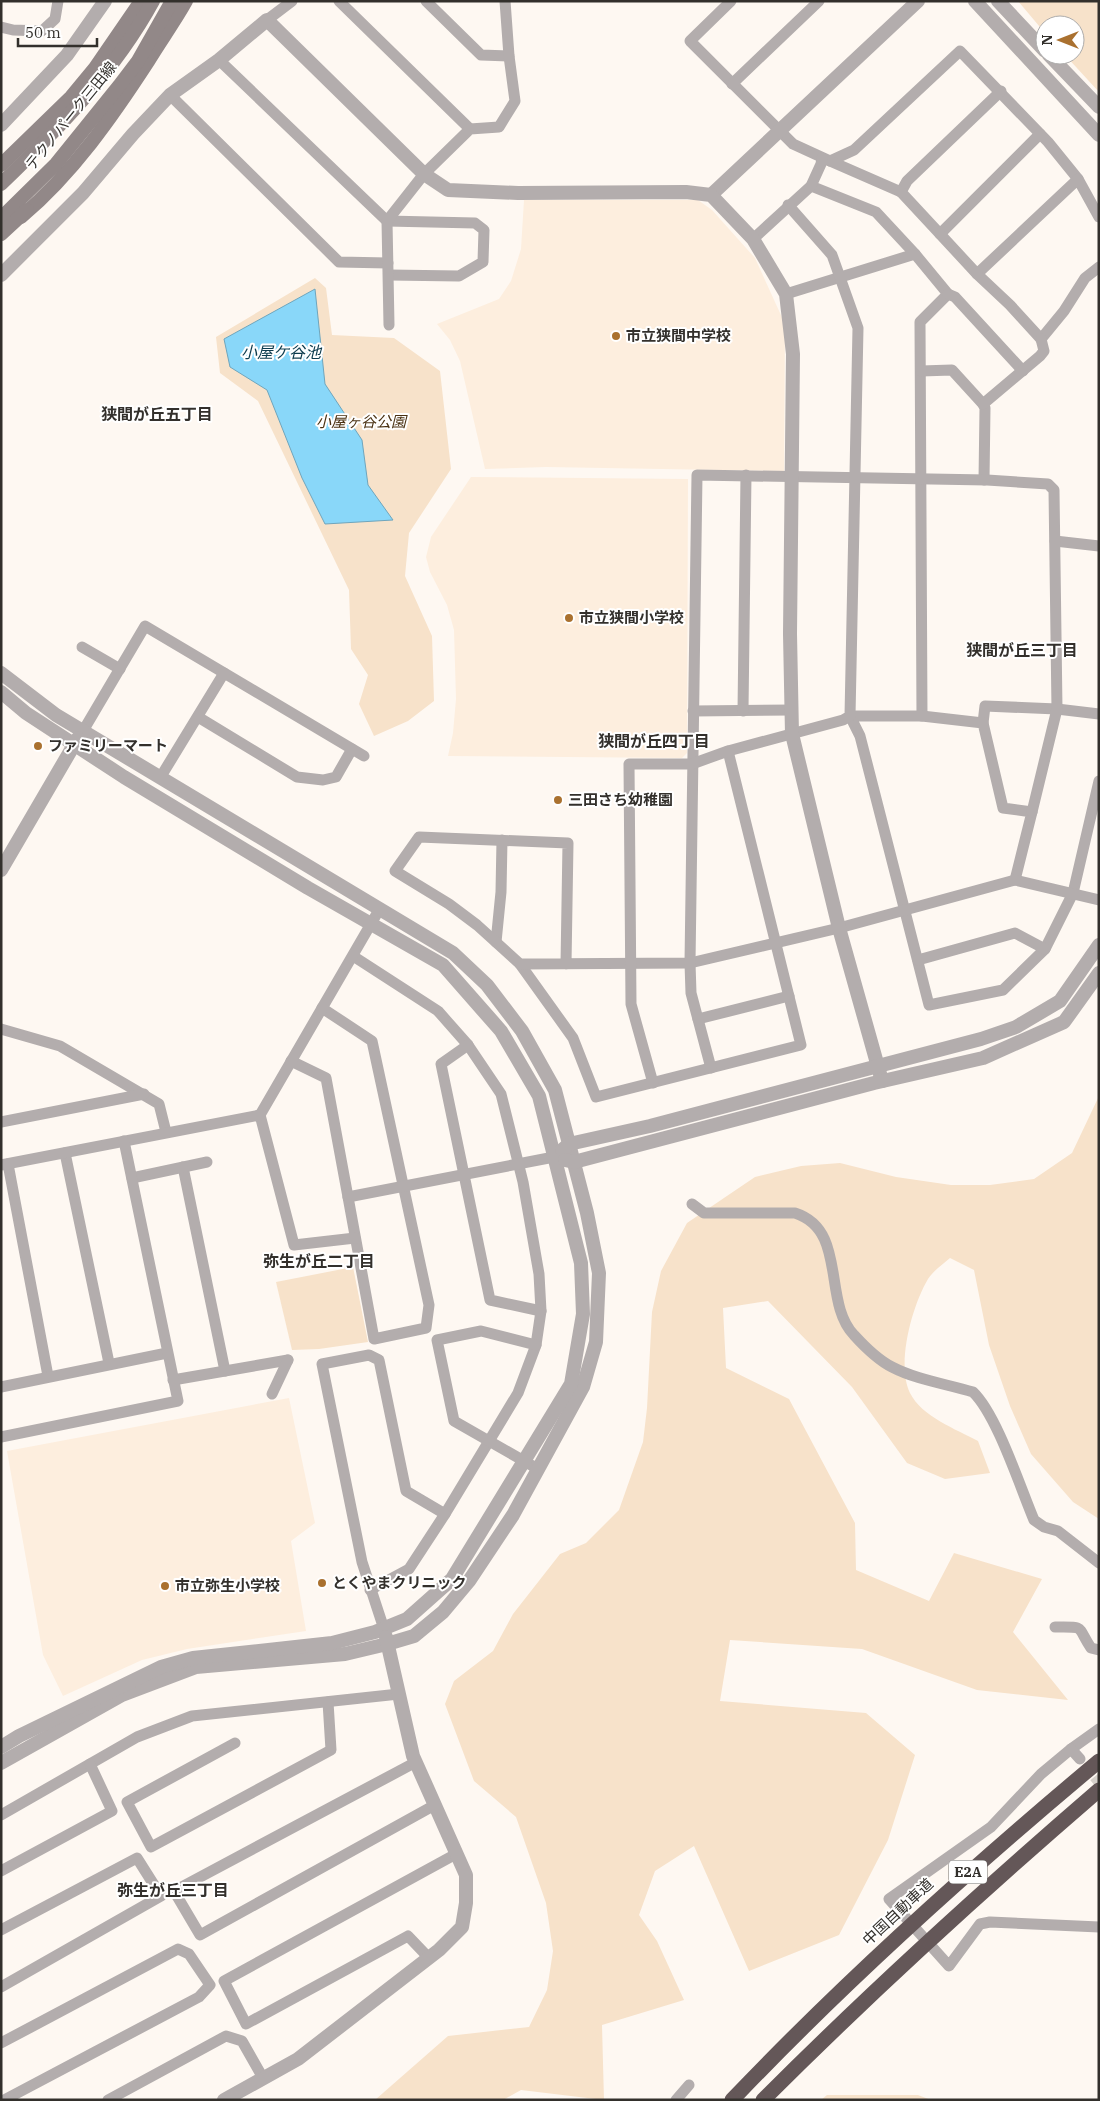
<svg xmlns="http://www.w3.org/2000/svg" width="1100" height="2101" font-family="'IBM Plex Serif','Noto Sans JP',serif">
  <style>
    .built { fill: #fdeede }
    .green { fill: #f7e2ca }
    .water { fill: #89d7f9; stroke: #6fa5bc }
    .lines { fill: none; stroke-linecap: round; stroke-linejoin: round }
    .minor-tunnel { stroke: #d5d0ca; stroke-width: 11; stroke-dasharray: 11 5.5; stroke-linecap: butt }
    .minor { stroke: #b3adad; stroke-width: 11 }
    .tertiary { stroke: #b3adad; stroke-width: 14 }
    .secondary { stroke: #928888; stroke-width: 14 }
    .motorway { stroke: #645758; stroke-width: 15 }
    .poi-dot { fill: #aa712f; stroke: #fff; stroke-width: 2 }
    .labels { text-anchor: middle; stroke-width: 4; stroke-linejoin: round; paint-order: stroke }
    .shield { fill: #fff; stroke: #706e6b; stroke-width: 1 }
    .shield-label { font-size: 14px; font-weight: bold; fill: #33302c }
    .street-label { font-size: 15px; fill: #33302c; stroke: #fff }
    .poi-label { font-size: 15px; font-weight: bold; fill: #33302c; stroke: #fff; text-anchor: start }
    .park-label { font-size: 15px; font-style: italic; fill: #493011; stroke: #fff }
    .water-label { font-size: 16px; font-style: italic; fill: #0c3b4d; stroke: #fff }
    .neighbourhood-label { font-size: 16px; font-weight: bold; fill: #33302c; stroke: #fff }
  </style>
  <rect width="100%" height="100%" fill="#fef8f2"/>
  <g class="built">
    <polygon points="524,200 698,200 712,210 755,258 785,324 784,471 546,467 485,469 460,361 450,340 437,324 499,299 511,281 521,249"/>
    <polygon points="471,477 688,479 687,753 682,758 448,756 453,733 456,699 454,630 447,605 430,572 426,557 431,537"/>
    <polygon points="289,1398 315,1523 291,1541 306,1631 187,1649 142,1660 63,1696 43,1655 7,1451"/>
  </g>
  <g class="green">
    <polygon points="1018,1 1099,1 1099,92 1065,55 1075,55 1075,25 1045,25 1045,33"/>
    <polygon points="315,278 326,288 332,335 394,338 440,371 451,469 409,533 405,576 432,636 434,701 408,721 374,736 359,704 368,675 351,649 349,590 258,401 220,373 216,337"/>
    <path d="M1099 1096V1519L1073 1502 1031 1454 1010 1406 989 1345 974 1270 950 1258C943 1264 933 1271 928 1279 912 1306 896 1364 910 1393 922 1417 956 1429 978 1441L990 1473 945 1479 907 1463 852 1387 768 1301 723 1308 726 1368 789 1399 855 1523 856 1570 929 1601 954 1553 1042 1579 1013 1632 1068 1700 977 1690 862 1649 730 1640 720 1701 866 1713 915 1755 888 1840 839 1935 749 1971 694 1846 655 1871 639 1915 657 1941 684 2000 602 2025 604 2100 521 2090 503 2100H375L448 2036 529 2027 547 1990 553 1951 546 1903 516 1817 474 1781 445 1704 454 1681 493 1651 513 1614 560 1554 586 1543 619 1510 643 1442 647 1408 652 1312 661 1271 687 1223 755 1177 801 1166 840 1163 896 1177 951 1185H990L1034 1179 1072 1153Z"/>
    <polygon points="353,1267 368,1342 319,1349 292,1350 276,1282"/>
    <polygon points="827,2095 918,2095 931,2100 821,2100"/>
  </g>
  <polygon class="water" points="315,289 325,384 362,440 368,485 393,520 325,524 302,478 267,390 230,367 224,339"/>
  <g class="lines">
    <polyline class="minor-tunnel" points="1084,1764 1099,1782"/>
    <g class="minor">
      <polyline points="339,1 470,129"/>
      <polyline points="426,1 481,55 509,56"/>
      <polyline points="731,1 690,41 793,144 830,161 854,150 960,51 1048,142 1078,179"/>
      <polyline points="267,20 292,1"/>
      <polyline points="1,27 13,30 42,31 55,19 58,1"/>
      <polyline points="219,60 387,221 475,223 484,230 483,262 459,276 389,275"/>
      <polyline points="732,84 819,1"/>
      <polyline points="1001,91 907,181 901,192 940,234 1040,134"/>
      <polyline points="170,95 339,262 388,263"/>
      <polyline points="830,161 901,192"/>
      <polyline points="811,186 876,212 915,254"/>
      <polyline points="1099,217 1078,179 977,274 1010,305 1041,339 1064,311 1085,278 1099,267"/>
      <polyline points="940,234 977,274"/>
      <polyline points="753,239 811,186 821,164 822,158"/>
      <polyline points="786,294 915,254 948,294 920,322 922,716"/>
      <polyline points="948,294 955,297 1023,371"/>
      <polyline points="389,325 387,221 424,174 470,129 499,127 515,101 509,56 505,1"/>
      <polyline points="921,371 952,370 983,404 985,408 984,480"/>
      <polyline points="983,404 1040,356 1044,351 1041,339"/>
      <polyline points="1055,541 1099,546"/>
      <polyline points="82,647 120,669"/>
      <polyline points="693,711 792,710"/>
      <polyline points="743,711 746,475"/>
      <polyline points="198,717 297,777 323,780 336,777 352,749"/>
      <polyline points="983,723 985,706 1057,709 1099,714"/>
      <polyline points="83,731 145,626 364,756"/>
      <polyline points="160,778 224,673"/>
      <polyline points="1015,880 1032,812 1003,808 983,723 922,716 850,716 860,736 929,1005 1003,990 1045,949 1073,893 1099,781"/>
      <polyline points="496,942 501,892 502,840"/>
      <polyline points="353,956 438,1011 468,1045 501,1094 523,1182 539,1274 541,1311 536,1345 518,1393 445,1514 409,1569 370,1590"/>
      <polyline points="918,960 1015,933 1045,949"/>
      <polyline points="520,964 573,1038 596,1097 801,1045 728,751"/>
      <polyline points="566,964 568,843 419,837 395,871 449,904 477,925 520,964 690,963 839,928 1015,880 1099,900"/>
      <polyline points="322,1008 372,1041 429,1305 426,1328 374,1339 348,1197"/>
      <polyline points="698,1019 789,996"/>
      <polyline points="1,1029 60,1046 159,1104 166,1132"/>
      <polyline points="468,1045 441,1064 490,1300 541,1311"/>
      <polyline points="291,1061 326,1078 348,1197 554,1157"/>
      <polyline points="711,1068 691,993 690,963 697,475 987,480 1048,484 1054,490 1057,709 1032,812"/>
      <polyline points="653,1083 631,1004 629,764 692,764 728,751 843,720 850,716 858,328 832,255 788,205"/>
      <polyline points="260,1115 294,1245 355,1238"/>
      <polyline points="1,1122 144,1094"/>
      <polyline points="65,1153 109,1363"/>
      <polyline points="8,1164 48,1376"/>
      <polyline points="1,1165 260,1115 379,910"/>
      <polyline points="183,1167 225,1371"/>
      <polyline points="132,1178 207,1162"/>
      <path d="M692 1204 704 1213H795C848 1230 822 1302 854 1335 864 1346 880 1361 892 1367 917 1380 947 1384 973 1392 997 1415 1020 1487 1034 1520L1044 1527 1058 1531 1099 1563"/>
      <polyline points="536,1345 481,1331 437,1340 454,1421 538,1469"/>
      <polyline points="173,1380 288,1360"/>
      <polyline points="1,1387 167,1353"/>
      <polyline points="272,1394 288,1360"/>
      <polyline points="1,1437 178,1401 124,1141"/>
      <path d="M1055 1627C1086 1627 1076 1625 1091 1648L1099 1650"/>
      <polyline points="384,1629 362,1562 322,1364 369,1355 379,1360 406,1491 445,1514"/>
      <polyline points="235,1743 127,1802 151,1847 331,1750 328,1702"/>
      <polyline points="1071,1749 1099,1729"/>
      <polyline points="1080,1759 1071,1749 1041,1774 991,1827 889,1899 949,1966 980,1924 990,1922 1099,1927"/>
      <polyline points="416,1762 174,1891 200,1935 433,1806"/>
      <polyline points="1,1815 137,1737 192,1716 399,1694"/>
      <polyline points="1,1871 112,1811 90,1764"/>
      <polyline points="1,1930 137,1858 161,1896 1,1987"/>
      <polyline points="429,1958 408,1936 246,2024 224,1981 456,1854"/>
      <polyline points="1,2043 178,1949 189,1954 210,1985 199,1997 4,2100"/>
      <polyline points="108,2100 226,2036 242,2041 263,2078"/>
      <polyline points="676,2100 689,2085"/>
    </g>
    <g class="tertiary">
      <polyline points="975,1 1099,135"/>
      <polyline points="998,1 1045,51"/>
      <polyline points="1049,55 1099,107"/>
      <polyline points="1,125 67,55 105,1"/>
      <polyline points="711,195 918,1"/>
      <polyline points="1,275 83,193 133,134 170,95 219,60 267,20 424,174 448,190 518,193 686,192 711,195 753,239 786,294 793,354 790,634 792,734 839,928 882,1081"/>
      <polyline points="1,673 56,715 453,953 487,985 522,1031 555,1090 587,1213 599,1273 596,1342 583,1387 513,1515 469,1581 443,1612 414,1636 387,1644 345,1654 196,1667 122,1695 1,1763"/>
      <polyline points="1,692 26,713 124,777 308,888 443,965 501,1031 539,1096 581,1263 583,1314 571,1384 452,1579 407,1619 375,1632 332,1643 193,1658 161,1667 19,1736 1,1747"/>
      <polyline points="1,870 78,738"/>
      <polyline points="562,1150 569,1144 650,1126 981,1039 1016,1027 1060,1001 1099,945"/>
      <polyline points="565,1160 574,1162 874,1083 983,1058 1064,1022 1099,973"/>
      <polyline points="224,2100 298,2059 439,1950 462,1927 466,1903 466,1875 413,1756 386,1637"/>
    </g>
    <g class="secondary">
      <polyline points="1,165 71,97 95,68 141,1"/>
      <path d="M1 184C58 129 115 71 153 1"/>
      <path d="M21 217C73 173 112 117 149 60 161 40 175 21 186 1"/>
      <polyline points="1,218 56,164 119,86 138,61 172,1"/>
      <polyline points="1,234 27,210"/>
    </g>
    <g class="motorway">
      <path d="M732 2100C847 1979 971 1868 1099 1761"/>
      <path d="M763 2100C871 1992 983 1890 1099 1790"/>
    </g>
  </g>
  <g class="poi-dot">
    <circle cx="616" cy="336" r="5"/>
    <circle cx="569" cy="618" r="5"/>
    <circle cx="38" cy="746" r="5"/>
    <circle cx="558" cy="800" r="5"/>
    <circle cx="322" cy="1583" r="5"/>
    <circle cx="165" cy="1586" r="5"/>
  </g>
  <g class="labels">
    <rect class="shield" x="949" y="1860.5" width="38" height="23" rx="4"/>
    <g class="shield-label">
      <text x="968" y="1877">E2A</text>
    </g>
    <g class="street-label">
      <text transform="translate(71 116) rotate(-51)" y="5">テクノパーク三田線</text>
      <text transform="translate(898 1912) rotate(-43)" y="5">中国自動車道</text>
    </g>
    <g class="poi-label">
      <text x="626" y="341">市立狭間中学校</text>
      <text x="579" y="623">市立狭間小学校</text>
      <text x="48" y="751">ファミリーマート</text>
      <text x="568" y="805">三田さち幼稚園</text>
      <text x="332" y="1588">とくやまクリニック</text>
      <text x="175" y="1591">市立弥生小学校</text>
    </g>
    <g class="park-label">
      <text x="361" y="427">小屋ヶ谷公園</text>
    </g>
    <g class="water-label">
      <text x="281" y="358">小屋ケ谷池</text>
    </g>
    <g class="neighbourhood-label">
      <text x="157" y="420">狭間が丘五丁目</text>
      <text x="1022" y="656">狭間が丘三丁目</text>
      <text x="654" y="747">狭間が丘四丁目</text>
      <text x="319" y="1267">弥生が丘二丁目</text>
      <text x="173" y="1896">弥生が丘三丁目</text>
    </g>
  </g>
  <rect width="1100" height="2101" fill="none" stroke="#33302c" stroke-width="5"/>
  <g transform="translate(1060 40) rotate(270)"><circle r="24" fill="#ffffff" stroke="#adacab"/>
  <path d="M0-4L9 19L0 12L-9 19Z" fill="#aa712f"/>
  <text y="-8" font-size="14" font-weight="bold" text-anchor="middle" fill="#33302c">N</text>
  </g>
  <path d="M18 38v8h79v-8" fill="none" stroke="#33302c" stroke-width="2.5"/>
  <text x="25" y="38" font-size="15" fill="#33302c" stroke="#ffffff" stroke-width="4" paint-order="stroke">50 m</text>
</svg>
